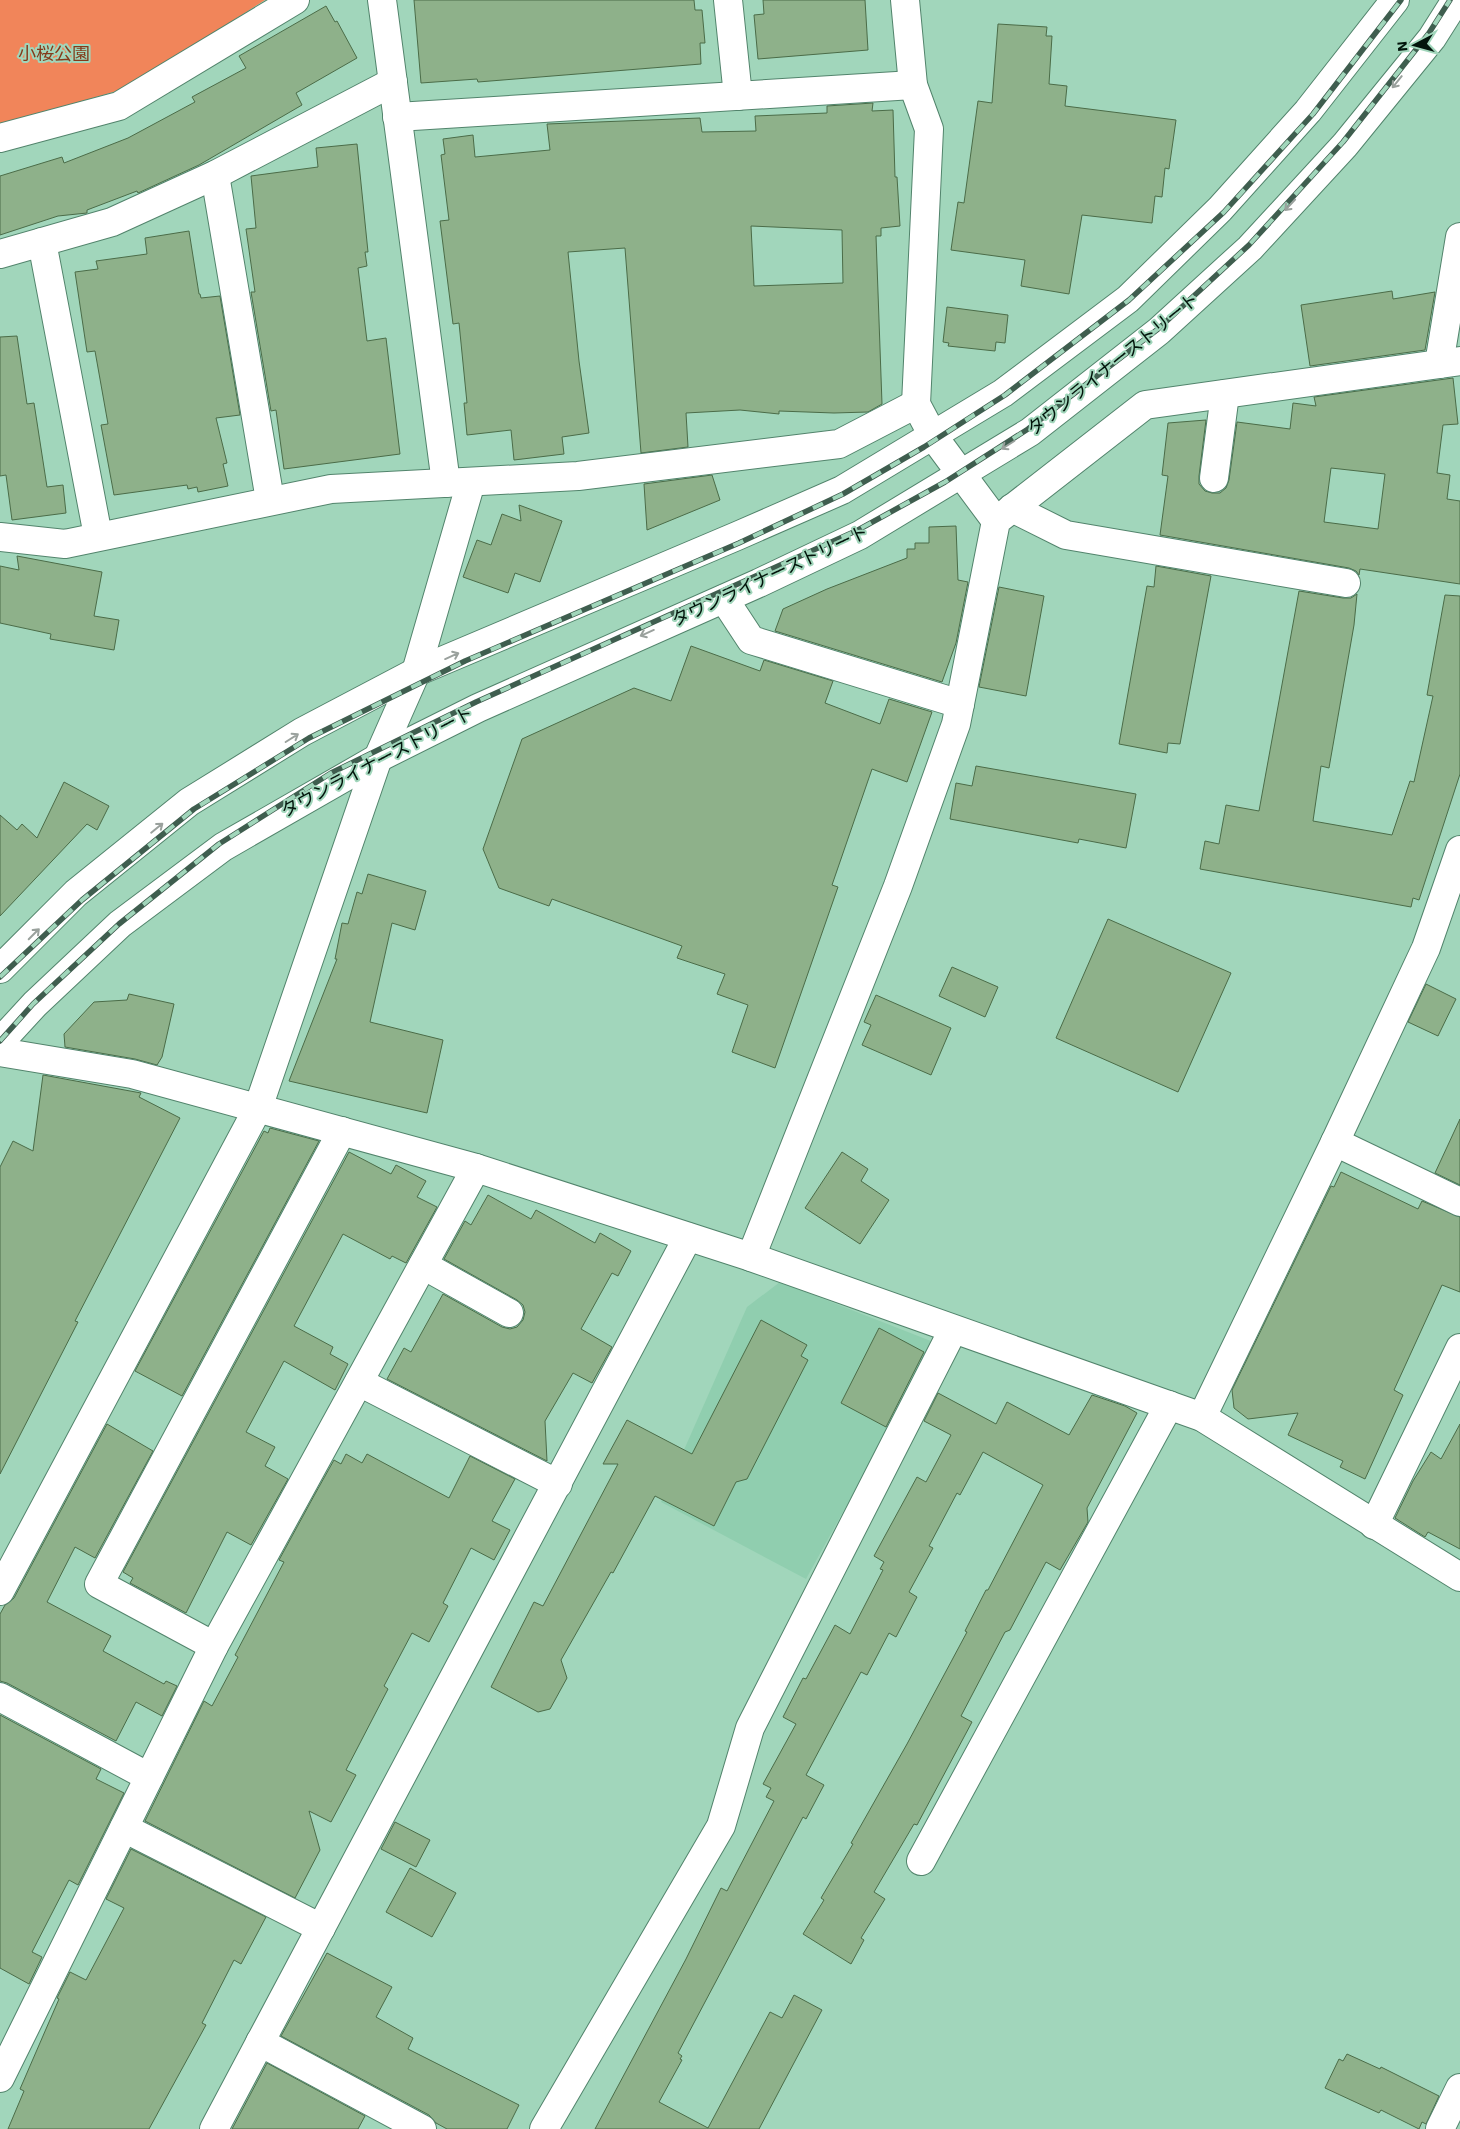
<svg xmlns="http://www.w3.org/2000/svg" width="1460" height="2129" font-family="'Work Sans','Noto Sans JP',sans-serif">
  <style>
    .built { fill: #90ceaf }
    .green { fill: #f1855a }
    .building { fill: #8eb18a; stroke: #4b6c48; fill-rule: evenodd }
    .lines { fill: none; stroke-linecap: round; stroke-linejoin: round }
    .minor-casing { stroke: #52846c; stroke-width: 30 }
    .minor { stroke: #fff; stroke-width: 28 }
    .rail-casing { stroke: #3f5e4f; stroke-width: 5.5 }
    .rail { stroke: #a1d6bb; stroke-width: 4; stroke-dasharray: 11; stroke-linecap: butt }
    .oneway { stroke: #9aa19d }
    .labels { text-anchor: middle; stroke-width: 4; stroke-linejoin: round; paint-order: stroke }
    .park-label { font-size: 18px; fill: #833a1a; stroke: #a1d6bb }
    .street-label { font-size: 18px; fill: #02140b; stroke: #a1d6bb }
  </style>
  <rect width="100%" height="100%" fill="#a1d6bb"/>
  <polygon class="built" points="780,1282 936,1343 806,1579 661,1502 747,1307"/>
  <polygon class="green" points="0,0 265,0 127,88 0,125"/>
  <g class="building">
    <polygon points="414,0 694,0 695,10 702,10 705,43 700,43 701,64 478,82 477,79 421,83"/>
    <polygon points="763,0 865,0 868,50 758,59 754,15 764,14"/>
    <polygon points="326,6 335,22 337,21 357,58 296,93 302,105 199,165 138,193 137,191 87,210 87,213 58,216 0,235 0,176 62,157 64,163 128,138 195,102 192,97 246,68 239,56"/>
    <polygon points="998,24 1047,27 1046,36 1052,36 1049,84 1067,86 1065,106 1176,120 1169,169 1165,168 1162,197 1155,196 1152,223 1082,215 1069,294 1021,286 1025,260 951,250 958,202 964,203 978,101 992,103"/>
    <path d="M873 103 872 111 893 110 895 177H897L900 226 881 228V236H876L882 404 868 412 834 413 779 411V414L740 410 686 413 688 447 641 453 625 248 568 252 579 361 589 433 562 437 564 454 514 460 511 430 467 435 464 403H467L459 323 453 324 440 221 449 220 441 155 445 154 443 139 473 135 475 157 550 150 547 124 700 118 702 132 756 131 755 116 827 113V106ZM751 226 842 230 843 283 754 286Z"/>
    <polygon points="357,144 368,252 365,252 367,266 358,268 367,341 386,338 400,454 284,469 276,410 271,411 251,292 255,292 246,229 256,228 251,176 318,167 316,148"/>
    <polygon points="189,231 199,294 200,294 201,298 220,296 240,415 216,418 227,463 223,464 228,486 198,492 197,487 188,489 187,485 114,495 101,425 108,424 95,351 87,352 75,272 98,269 96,261 147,254 145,238"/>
    <polygon points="1392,291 1393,299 1435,292 1425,350 1310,366 1301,305"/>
    <polygon points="947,307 1008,315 1005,343 996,342 995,351 948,346 949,343 943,342"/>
    <polygon points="17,336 27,404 34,403 47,487 63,485 66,513 12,520 6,475 0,476 0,337"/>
    <path d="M1453 378 1458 424 1443 425 1437 473 1450 475 1447 499 1460 501V584L1360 569 1359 575 1356 571 1349 568 1160 535 1168 476 1162 475 1168 423 1206 420 1199 476V484L1205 491 1212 493H1220L1226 488 1229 480 1237 422 1290 429 1293 403 1316 406 1314 397ZM1331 468 1385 474 1378 529 1324 522Z"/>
    <polygon points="712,475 720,500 647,530 644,484"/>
    <polygon points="519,505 562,521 540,582 515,573 508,593 463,577 477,540 491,545 502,514 521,521"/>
    <polygon points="956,526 958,580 968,582 956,643 942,682 775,631 783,609 827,589 907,558 907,549 915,549 915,543 929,543 929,527"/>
    <polygon points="17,556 102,572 94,616 119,620 114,650 50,639 51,634 0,623 0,566 19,570"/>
    <polygon points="1156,566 1211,576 1180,744 1168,743 1167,753 1119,744 1147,586 1154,587"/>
    <polygon points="999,587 1044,596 1026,696 979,687"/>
    <polygon points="1299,591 1343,598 1351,598 1357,594 1354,625 1329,768 1321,766 1313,821 1392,835 1410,781 1414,782 1433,696 1427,695 1445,595 1460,596 1460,774 1419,900 1413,898 1411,907 1200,869 1205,841 1219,844 1226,805 1259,811"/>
    <polygon points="691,646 760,671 764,660 833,681 825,703 880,724 889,699 932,712 907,782 872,769 832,885 838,887 775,1068 732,1052 748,1005 717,994 725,974 677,958 682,946 552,899 549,906 499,888 483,849 522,739 634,688 671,701"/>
    <polygon points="976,766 1136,794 1126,848 1079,839 1078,843 950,819 956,783 972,786"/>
    <polygon points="64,782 109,806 97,830 87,824 0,916 0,815 17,830 22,824 37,838"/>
    <polygon points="368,874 426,891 415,930 392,923 370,1022 443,1040 427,1113 289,1081 337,959 335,959 342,923 348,924 357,892 362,894"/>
    <polygon points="1108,919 1231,973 1178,1092 1056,1038"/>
    <polygon points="952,967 998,987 985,1017 939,996"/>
    <polygon points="1426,984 1456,999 1438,1036 1408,1022"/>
    <polygon points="129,994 174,1004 162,1057 157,1065 135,1059 65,1047 64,1034 94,1002 127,1000"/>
    <polygon points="876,995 951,1028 931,1075 862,1045 871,1025 864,1022"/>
    <polygon points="43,1075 141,1093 139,1097 180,1118 75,1321 78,1322 0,1474 0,1167 13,1141 33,1151"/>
    <polygon points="1460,1119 1460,1185 1435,1173"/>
    <polygon points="270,1128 319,1141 182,1396 135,1371 264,1131 268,1133"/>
    <polygon points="349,1152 391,1174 396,1165 426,1181 417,1197 437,1207 406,1263 392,1256 390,1259 343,1234 294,1326 333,1347 330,1354 348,1364 335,1390 284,1361 246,1432 275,1447 265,1466 288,1479 251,1545 227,1532 186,1613 130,1583 133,1578 123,1572"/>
    <polygon points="842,1152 868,1169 861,1181 889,1200 860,1244 805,1208"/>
    <polygon points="1341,1172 1418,1209 1422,1201 1460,1217 1460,1292 1442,1285 1394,1390 1403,1395 1365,1479 1340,1467 1343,1461 1288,1435 1298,1413 1248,1419 1234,1408 1232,1390 1331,1186 1334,1187"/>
    <polygon points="488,1195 531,1219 536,1210 595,1243 600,1233 631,1251 618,1276 612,1273 581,1329 612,1347 592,1383 573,1373 545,1421 547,1461 387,1379 404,1348 411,1352 443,1294 502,1327 510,1329 517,1327 523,1320 525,1312 523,1305 517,1300 444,1259 465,1221 471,1225"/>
    <polygon points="761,1320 807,1345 801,1356 808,1360 747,1479 736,1482 714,1526 655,1496 613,1573 611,1572 561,1660 567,1678 550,1709 538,1712 491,1687 534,1602 543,1606 618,1464 603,1464 627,1420 692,1454"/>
    <polygon points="879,1328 924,1352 886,1427 841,1403"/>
    <polygon points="938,1393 996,1424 1007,1402 1069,1435 1092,1395 1125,1406 1137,1413 1087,1508 1088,1522 1060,1570 1046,1562 1010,1630 1005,1632 961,1716 972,1722 917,1825 914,1824 874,1892 885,1899 861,1938 864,1940 851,1964 803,1934 824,1900 821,1898 853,1844 851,1843 907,1744 967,1632 965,1631 986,1590 988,1590 1043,1485 983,1452 960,1495 957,1493 929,1546 933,1548 909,1592 917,1597 896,1637 889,1633 867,1675 861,1672 806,1775 824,1785 806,1819 803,1817 678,2053 682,2056 680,2059 682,2060 659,2102 708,2128 770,2012 782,2018 794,1995 822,2010 759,2129 595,2129 686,1959 721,1888 727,1891 774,1801 766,1797 771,1788 763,1784 796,1724 783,1717 803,1678 806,1679 835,1625 850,1634 883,1570 880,1569 884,1562 874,1556 917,1477 926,1482 951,1435 924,1421"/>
    <polygon points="107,1424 153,1451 95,1558 75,1547 47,1602 111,1636 103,1651 164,1684 166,1681 177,1686 162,1716 136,1702 116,1741 7,1683 0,1681 0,1614 5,1605 14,1598"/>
    <polygon points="1460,1424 1460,1549 1428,1532 1425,1537 1395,1518 1413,1481 1431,1452 1441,1459"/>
    <polygon points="346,1454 362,1463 367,1454 449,1498 470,1456 515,1479 492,1521 510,1530 494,1560 471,1548 443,1603 448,1606 429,1642 412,1633 384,1686 388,1689 346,1770 356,1775 331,1822 309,1811 320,1850 295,1898 145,1821 204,1701 212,1706 238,1657 235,1655 284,1562 279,1560 315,1494 334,1460 341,1464"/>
    <polygon points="0,1715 101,1769 96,1779 124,1793 78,1885 69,1880 32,1952 42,1957 29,1984 0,1968"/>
    <polygon points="395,1822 430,1840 416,1867 381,1849"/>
    <polygon points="131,1849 266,1917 241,1964 234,1960 202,2023 206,2025 149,2129 8,2129 24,2091 20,2089 59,1999 57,1998 70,1972 86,1980 124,1908 106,1899"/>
    <polygon points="410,1868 456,1893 432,1937 386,1912"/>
    <polygon points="327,1953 392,1987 376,2017 413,2038 408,2049 519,2105 507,2129 447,2129 436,2123 429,2115 281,2036"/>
    <polygon points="1347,2054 1380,2069 1381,2067 1439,2096 1426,2124 1422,2122 1419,2129 1381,2110 1379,2113 1325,2088 1339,2059 1343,2061"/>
    <polygon points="267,2063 365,2116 358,2129 232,2129"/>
  </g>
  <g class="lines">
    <defs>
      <g id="minor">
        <polyline points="382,0 446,483"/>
        <polyline points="728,0 738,96"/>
        <polyline points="905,0 913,85 929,129 916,404 933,436 996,521"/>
        <polyline points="397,117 913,85"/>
        <polyline points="0,138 119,106 295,0"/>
        <polyline points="215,175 270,500"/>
        <polyline points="42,242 98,536"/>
        <polyline points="0,254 112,222 215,175 393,82"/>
        <polyline points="1439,364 1460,237"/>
        <polyline points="1214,478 1225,394"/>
        <polyline points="1012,508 1066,535 1346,583"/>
        <polyline points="0,537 65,544 331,489 578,476 839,444 916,404"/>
        <polyline points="724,599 751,640 960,704"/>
        <polyline points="0,969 76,893 189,802 302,732 416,672 737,536 842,490 1003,393 1128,299 1220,209 1308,111 1395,0"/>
        <polyline points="0,1042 35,1004 120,924 223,847 378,758 478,708 759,583 860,535 1030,432 1159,331 1250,248 1345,145 1432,38 1456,0"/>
        <polyline points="0,1052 132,1074 476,1168 751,1257 1202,1417 1460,1577"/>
        <polyline points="1335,1142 1460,1202"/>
        <polyline points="751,1257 898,886 956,724 996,521 1145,405 1460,361"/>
        <polyline points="423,1265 509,1313"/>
        <polyline points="359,1382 558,1484"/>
        <polyline points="1202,1417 1335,1142 1426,948 1460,850"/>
        <polyline points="1374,1525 1460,1348"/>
        <polyline points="0,1591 258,1108 378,758 416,672 471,482"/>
        <polyline points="214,1646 99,1584 342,1131"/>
        <polyline points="0,1697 149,1777"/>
        <polyline points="124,1828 321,1928"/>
        <polyline points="921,1861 1169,1405"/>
        <polyline points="260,2042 422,2129"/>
        <polyline points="0,2078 214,1646 476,1168"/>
        <polyline points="214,2129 688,1237"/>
        <polyline points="544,2129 721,1826 750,1728 953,1330"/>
        <polyline points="1440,2129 1460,2088"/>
      </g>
    </defs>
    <use href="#minor" class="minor-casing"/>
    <use href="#minor" class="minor"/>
    <defs>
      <g id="rail">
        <polyline points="0,977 82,900 194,809 309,738 465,661 739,543 843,494 924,447 1005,395 1129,300 1224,212 1313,114 1401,0"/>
        <polyline points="0,1041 33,1004 119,924 219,844 331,773 476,702 858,530 945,482 1028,429 1158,329 1249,245 1343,142 1429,33 1450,0"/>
      </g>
    </defs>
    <use href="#rail" class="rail-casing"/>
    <use href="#rail" class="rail"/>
  </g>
  <defs><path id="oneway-shaft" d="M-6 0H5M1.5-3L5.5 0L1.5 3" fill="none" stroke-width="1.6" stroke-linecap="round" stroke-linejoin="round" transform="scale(1.25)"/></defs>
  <g class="oneway">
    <use href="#oneway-shaft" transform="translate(1397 82) rotate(129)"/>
    <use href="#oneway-shaft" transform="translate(1290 205) rotate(133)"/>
    <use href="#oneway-shaft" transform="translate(1008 445) rotate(148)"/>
    <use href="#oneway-shaft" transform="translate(647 633) rotate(156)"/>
    <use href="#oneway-shaft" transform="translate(452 656) rotate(-24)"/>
    <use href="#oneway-shaft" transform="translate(292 738) rotate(-32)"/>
    <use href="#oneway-shaft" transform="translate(157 828) rotate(-39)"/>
    <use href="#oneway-shaft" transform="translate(34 934) rotate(-45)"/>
  </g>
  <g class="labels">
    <g class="park-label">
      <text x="54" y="60">小桜公園</text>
    </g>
    <g class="street-label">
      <text transform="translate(1113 364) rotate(-39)" y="6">タウンライナーストリート</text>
      <text transform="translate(770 576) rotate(-25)" y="6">タウンライナーストリート</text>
      <text transform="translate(377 762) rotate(-28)" y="6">タウンライナーストリート</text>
    </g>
  </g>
  <g transform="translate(1415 45) rotate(264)" stroke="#a1d6bb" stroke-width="4" paint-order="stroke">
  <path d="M0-4L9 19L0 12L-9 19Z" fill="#02140b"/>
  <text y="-8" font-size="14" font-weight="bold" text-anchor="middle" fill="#02140b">N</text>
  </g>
</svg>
